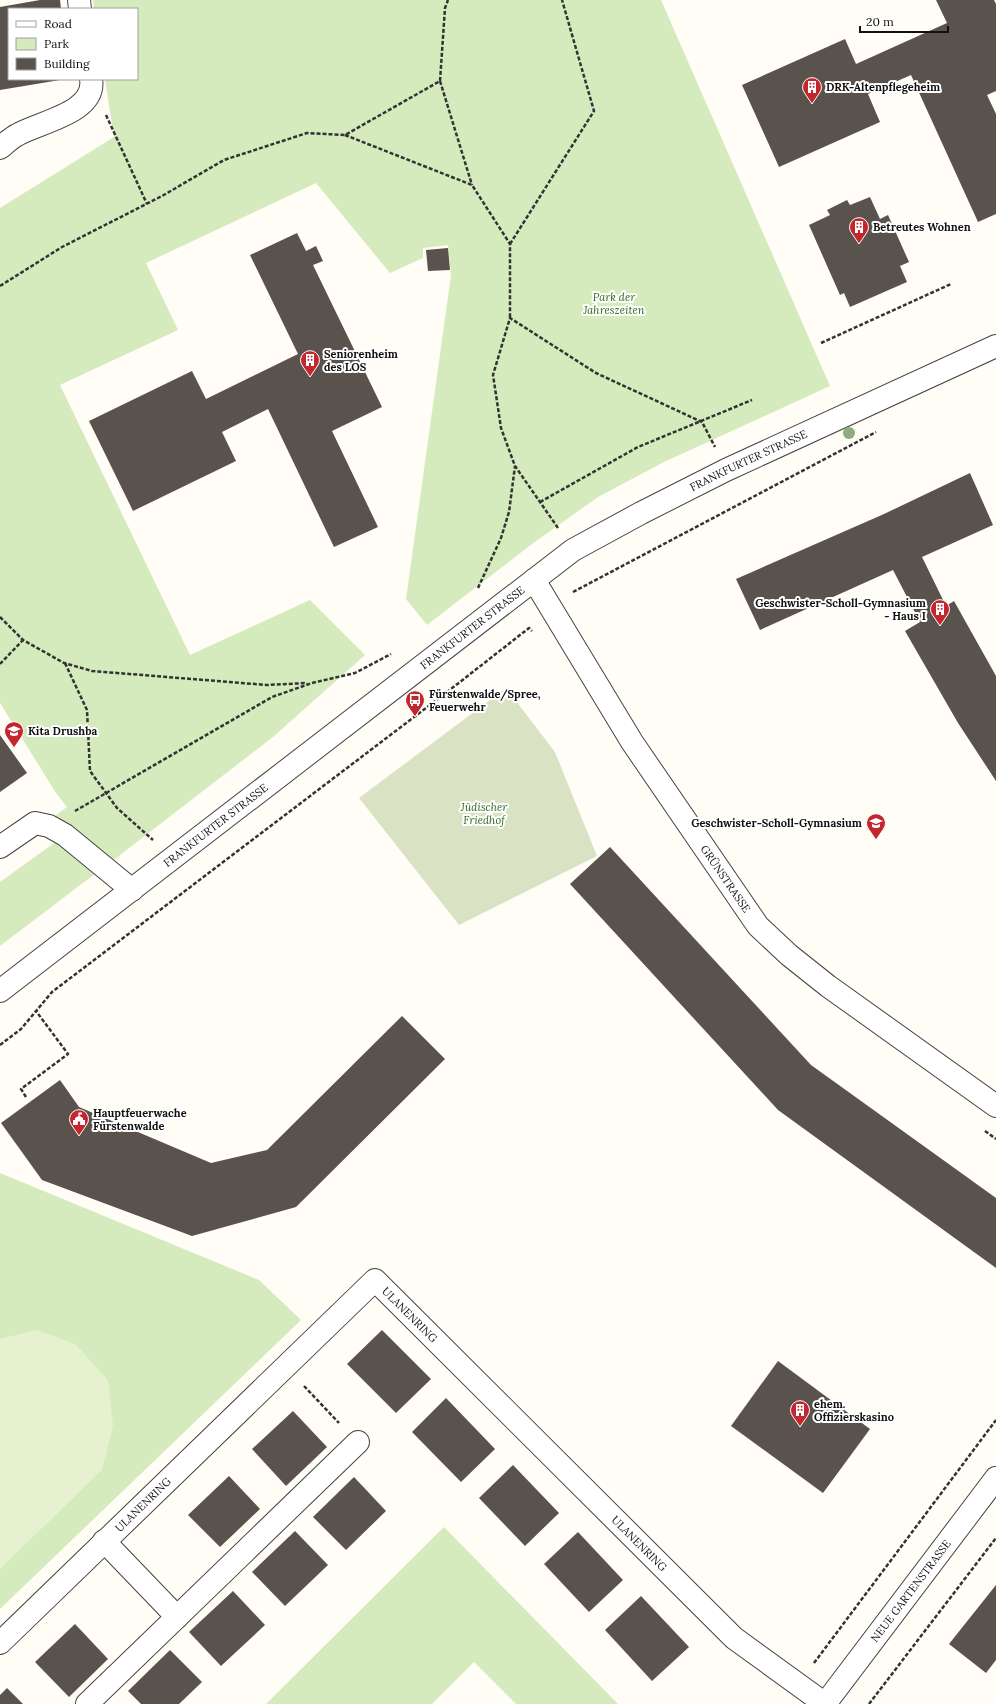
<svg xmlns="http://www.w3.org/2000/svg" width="996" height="1704" font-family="Lora,serif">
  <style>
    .green { fill: #d5ebbd }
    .cemetery { fill: #d9e3c4 }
    .pitch { fill: #e6f2cf }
    .building { fill: #5a524d }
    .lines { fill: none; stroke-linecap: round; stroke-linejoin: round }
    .minor-casing { stroke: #444; stroke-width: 24 }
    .path { stroke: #333; stroke-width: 2.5; stroke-dasharray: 4 2; stroke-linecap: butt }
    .minor { stroke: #fff; stroke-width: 22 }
    .tree { fill: #8dad7f }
    .labels { text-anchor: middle; stroke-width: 4; stroke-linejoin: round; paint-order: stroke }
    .poi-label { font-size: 11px; font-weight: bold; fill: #111; stroke: #fff; text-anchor: start }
    .park-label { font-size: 11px; font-style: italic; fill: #2f6b1f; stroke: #fff }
    .street-label { font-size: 11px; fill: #111; stroke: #fff }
  </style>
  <rect width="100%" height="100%" fill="#fffdf5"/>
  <g class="green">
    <polygon points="93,0 661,0 830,386 664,462 598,497 532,544 427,625 406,599 451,275 448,245 423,248 423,258 390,273 316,183 146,263 178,330 60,385 190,655 310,600 365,655 273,737 111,862 55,816 67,807 56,793 0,703 0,208 114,137 105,79 137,79 137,9 94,9"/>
    <polygon points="57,841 96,873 0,946 0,882"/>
    <polygon points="0,1173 259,1280 301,1320 0,1609"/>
    <polygon points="444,1527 618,1704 516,1704 474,1662 432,1704 266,1704"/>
  </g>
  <polygon class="cemetery" points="506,688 555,752 597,856 459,925 359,798"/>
  <polygon class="pitch" points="37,1330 75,1344 108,1380 113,1426 102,1470 0,1569 0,1339"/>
  <g class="building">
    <polygon points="40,0 60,0 61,9 9,9 9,79 60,80 0,90 0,7"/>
    <polygon points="936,0 994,0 996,4 996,91 987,95 996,114 996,214 978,222 911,75 868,94 880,122 779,167 742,85 845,39 856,64 947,23"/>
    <polygon points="870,197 880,219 888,215 909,262 900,266 907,282 850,307 844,293 840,295 809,225 830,215 827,210 847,200 850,205"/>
    <polygon points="297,233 306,251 316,246 323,261 313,265 382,407 332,431 378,527 334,547 268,409 222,432 236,461 133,511 89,421 192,371 206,399 298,354 250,255"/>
    <polygon points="448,248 450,270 428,271 426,250"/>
    <polygon points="970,473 993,525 922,557 946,606 954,601 996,676 996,781 958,723 905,631 920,622 893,570 760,630 736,579 884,514"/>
    <polygon points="0,735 27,773 0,792"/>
    <polygon points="610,847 811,1065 996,1198 996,1268 778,1110 570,884"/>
    <polygon points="402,1016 445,1059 296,1207 192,1236 42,1180 1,1123 60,1080 79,1107 211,1163 267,1150"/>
    <polygon points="382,1330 431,1379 396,1413 347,1364"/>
    <polygon points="778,1361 870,1429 823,1493 731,1426"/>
    <polygon points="446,1398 495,1449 461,1482 412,1432"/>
    <polygon points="293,1411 327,1447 286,1486 252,1449"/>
    <polygon points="513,1465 559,1513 525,1546 479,1498"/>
    <polygon points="229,1476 260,1509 220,1547 188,1515"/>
    <polygon points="354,1477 386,1511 346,1550 313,1517"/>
    <polygon points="295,1531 328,1565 285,1606 252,1572"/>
    <polygon points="578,1532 623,1580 589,1612 544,1564"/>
    <polygon points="996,1585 996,1660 986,1673 949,1644"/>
    <polygon points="233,1591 265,1625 221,1666 189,1632"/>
    <polygon points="641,1596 689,1647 652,1681 605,1630"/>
    <polygon points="75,1624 108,1659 69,1697 35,1662"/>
    <polygon points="170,1650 202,1682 179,1704 141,1704 128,1691"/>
    <polygon points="7,1688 23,1704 0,1704 0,1695"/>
  </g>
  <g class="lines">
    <defs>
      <g id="minor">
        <polyline points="79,0 80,9"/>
        <path d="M0 148C5 144 11 138 17 135 39 122 97 113 91 79"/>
        <path id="s1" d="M534 580 632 742 758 926 789 955 828 986 996 1106"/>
        <polyline points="0,847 35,823 49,826 65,835 132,890"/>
        <path id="s2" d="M0 991 573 550 641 513 726 470 996 346"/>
        <polyline points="104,1541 177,1617"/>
        <path id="s3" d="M0 1643 375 1280 734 1638 825 1704"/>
        <polyline points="87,1704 358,1442"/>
        <path id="s4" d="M825 1704 996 1478"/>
      </g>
    </defs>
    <use href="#minor" class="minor-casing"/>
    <g class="path">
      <polyline points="440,81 472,185"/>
      <polyline points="106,115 147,204"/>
      <polyline points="345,135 472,185 510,244 510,318"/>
      <polyline points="510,244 594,111 562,0"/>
      <polyline points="0,286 62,247 162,196 224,160 307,133 345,135 440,81 445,8 448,0"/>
      <polyline points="821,343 951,284"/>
      <polyline points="540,502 638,447 752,400"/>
      <polyline points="558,528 515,466 501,428 493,375 510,318 596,373 702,422 715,447"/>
      <polyline points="478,588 501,538 509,512 515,466"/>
      <polyline points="573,592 876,432"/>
      <polyline points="0,617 23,640 64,663 92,671 267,685 307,683"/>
      <polyline points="65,663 87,710 90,771 117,808 153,840"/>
      <polyline points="0,664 23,640"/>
      <polyline points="75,811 272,697 312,683 355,673 391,654"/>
      <polyline points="0,1045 21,1029 52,992 451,689 529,628 532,631"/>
      <polyline points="26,1097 21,1089 68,1054 36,1011"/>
      <polyline points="985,1131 996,1139"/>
      <polyline points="304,1386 339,1423"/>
      <polyline points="814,1663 996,1420"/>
      <polyline points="869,1704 996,1538"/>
    </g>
    <use href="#minor" class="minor"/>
  </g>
  <circle class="tree" cx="849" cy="433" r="6"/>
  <defs>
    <symbol id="building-pin" viewBox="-11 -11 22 30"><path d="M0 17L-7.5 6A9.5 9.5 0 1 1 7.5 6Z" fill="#c4262e" stroke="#fff"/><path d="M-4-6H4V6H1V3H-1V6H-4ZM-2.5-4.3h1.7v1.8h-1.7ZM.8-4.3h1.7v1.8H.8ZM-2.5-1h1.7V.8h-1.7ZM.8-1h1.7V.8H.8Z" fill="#fff"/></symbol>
    <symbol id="bus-pin" viewBox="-11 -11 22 30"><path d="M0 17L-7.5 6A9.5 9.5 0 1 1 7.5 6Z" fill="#c4262e" stroke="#fff"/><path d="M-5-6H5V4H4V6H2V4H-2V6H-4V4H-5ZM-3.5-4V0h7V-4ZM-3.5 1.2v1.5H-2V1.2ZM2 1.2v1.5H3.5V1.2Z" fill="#fff"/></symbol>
    <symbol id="school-pin" viewBox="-11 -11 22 30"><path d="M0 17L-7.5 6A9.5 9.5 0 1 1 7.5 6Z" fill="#c4262e" stroke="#fff"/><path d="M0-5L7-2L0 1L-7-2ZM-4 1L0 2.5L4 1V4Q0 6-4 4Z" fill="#fff"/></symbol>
    <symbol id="civic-pin" viewBox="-11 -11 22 30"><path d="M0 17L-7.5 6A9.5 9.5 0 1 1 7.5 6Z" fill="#c4262e" stroke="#fff"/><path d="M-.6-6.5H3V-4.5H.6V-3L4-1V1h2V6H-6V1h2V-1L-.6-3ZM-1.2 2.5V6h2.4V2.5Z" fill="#fff"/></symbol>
  </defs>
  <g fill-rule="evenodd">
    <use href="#building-pin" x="801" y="76" width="22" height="30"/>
    <use href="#building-pin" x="848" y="216" width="22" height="30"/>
    <use href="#building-pin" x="299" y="349" width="22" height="30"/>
    <use href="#building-pin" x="929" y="598" width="22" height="30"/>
    <use href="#bus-pin" x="404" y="689" width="22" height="30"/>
    <use href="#school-pin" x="3" y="720" width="22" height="30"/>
    <use href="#school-pin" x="865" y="812" width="22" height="30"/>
    <use href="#civic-pin" x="68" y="1108" width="22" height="30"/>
    <use href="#building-pin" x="789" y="1399" width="22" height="30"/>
  </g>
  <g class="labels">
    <g class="poi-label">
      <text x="826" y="91">DRK-Altenpflegeheim</text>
      <text x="873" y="231">Betreutes Wohnen</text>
      <text x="324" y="358">Seniorenheim<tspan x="324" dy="13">des LOS</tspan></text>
      <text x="926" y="607" text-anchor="end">Geschwister-Scholl-Gymnasium<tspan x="926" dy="13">- Haus I</tspan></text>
      <text x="429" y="698">Fürstenwalde/Spree,<tspan x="429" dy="13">Feuerwehr</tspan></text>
      <text x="28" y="735">Kita Drushba</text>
      <text x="862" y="827" text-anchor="end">Geschwister-Scholl-Gymnasium</text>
      <text x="93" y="1117">Hauptfeuerwache<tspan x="93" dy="13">Fürstenwalde</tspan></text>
      <text x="814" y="1408">ehem.<tspan x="814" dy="13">Offizierskasino</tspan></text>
    </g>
    <g class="park-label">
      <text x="614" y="301">Park der<tspan x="614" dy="13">Jahreszeiten</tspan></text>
      <text x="484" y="811">Jüdischer<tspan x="484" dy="13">Friedhof</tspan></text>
    </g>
    <g class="street-label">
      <text dy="4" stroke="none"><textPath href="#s2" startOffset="920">FRANKFURTER STRASSE</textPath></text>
      <text dy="4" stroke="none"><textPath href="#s2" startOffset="596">FRANKFURTER STRASSE</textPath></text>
      <text dy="4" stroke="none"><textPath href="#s2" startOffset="272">FRANKFURTER STRASSE</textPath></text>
      <text dy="4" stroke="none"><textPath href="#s1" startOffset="355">GRÜNSTRASSE</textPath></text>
      <text dy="4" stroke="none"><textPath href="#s3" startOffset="571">ULANENRING</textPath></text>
      <text dy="4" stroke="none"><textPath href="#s3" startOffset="199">ULANENRING</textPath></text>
      <text dy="4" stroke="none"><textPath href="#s3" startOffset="895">ULANENRING</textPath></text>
      <text dy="4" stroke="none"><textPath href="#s4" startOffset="142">NEUE GARTENSTRASSE</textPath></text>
    </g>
  </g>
  <rect x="8" y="8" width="130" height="72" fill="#ffffff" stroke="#a0a0a0"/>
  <rect x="16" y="21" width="20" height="6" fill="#ffffff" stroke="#a0a0a0"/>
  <text x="44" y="28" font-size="12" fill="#111111">Road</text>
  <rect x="16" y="38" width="20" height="12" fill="#d5ebbd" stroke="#a0a0a0"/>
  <text x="44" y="48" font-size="12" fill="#111111">Park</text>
  <rect x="16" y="58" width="20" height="12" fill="#5a524d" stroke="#a0a0a0"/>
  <text x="44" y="68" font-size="12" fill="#111111">Building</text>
  <path d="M860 26v6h88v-6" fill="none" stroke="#111111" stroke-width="2"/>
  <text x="866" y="26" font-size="12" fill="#111111" stroke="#ffffff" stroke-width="3" paint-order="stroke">20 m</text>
</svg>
